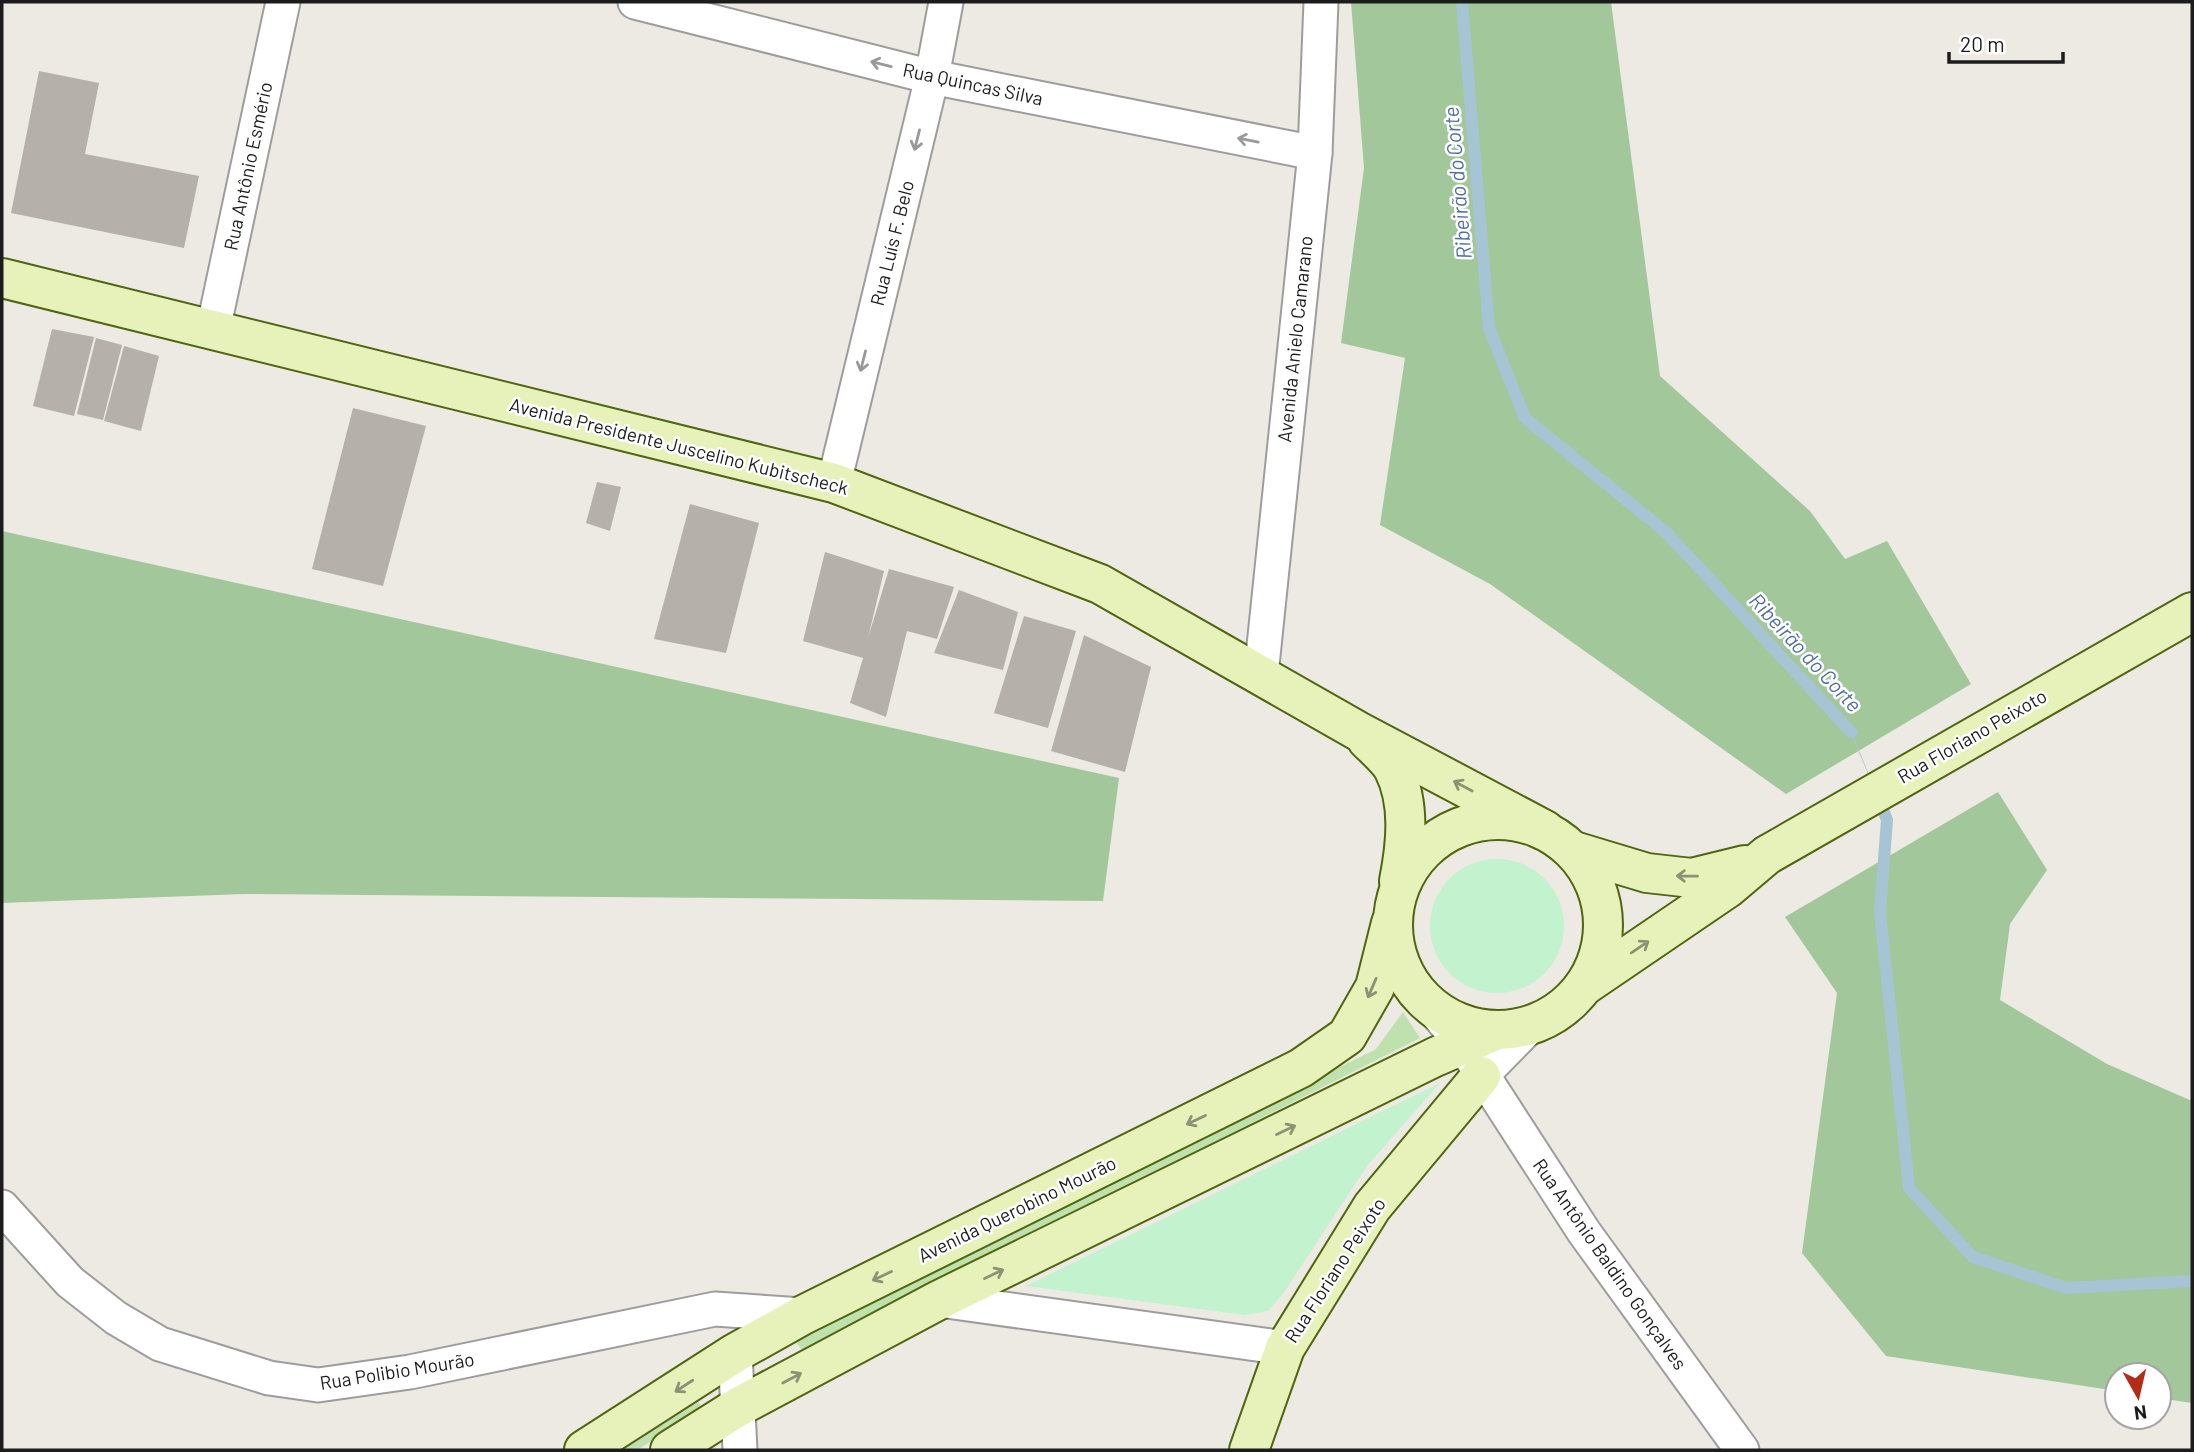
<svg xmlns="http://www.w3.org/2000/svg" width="2194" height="1452" font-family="Barlow,sans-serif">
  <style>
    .grass { fill: #bfe1ad }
    .forest { fill: #a2c79b }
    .park { fill: #c3f2ce }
    .water { fill: #a7c4d5 }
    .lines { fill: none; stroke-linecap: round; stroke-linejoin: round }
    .stream { stroke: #a7c4d5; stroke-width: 12 }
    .building { fill: #b5b0a9 }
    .street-casing { stroke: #9d9d9d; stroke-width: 37 }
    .secondary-casing { stroke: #506510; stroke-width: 42 }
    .street { stroke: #fff; stroke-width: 33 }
    .secondary { stroke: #e7f2bb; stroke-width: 38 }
    .oneway { stroke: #999 }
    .oneway2 { stroke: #8c9273 }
    .labels { text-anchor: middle; stroke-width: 5; stroke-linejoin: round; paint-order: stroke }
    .street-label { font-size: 19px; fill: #1c1c1c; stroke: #fff }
    .water-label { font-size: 21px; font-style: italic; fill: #536fa0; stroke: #fff }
  </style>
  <rect width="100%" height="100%" fill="#eceae2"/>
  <g class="grass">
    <polygon points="1403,1012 1420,1038 802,1350 796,1342 1376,1049"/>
    <polygon points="698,1402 703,1409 637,1450 622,1450"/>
  </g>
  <g class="forest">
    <polygon points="1351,2 1611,2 1660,376 1810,511 1845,559 1887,541 1971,684 1786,794 1490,584 1380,525 1405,358 1341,343 1364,168"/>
    <polygon points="2,531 1119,778 1103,901 244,894 2,903"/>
    <polygon points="1998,792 2047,870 2010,924 2000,1000 2107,1064 2192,1101 2192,1403 2159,1398 2159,1375 2117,1375 2117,1391 1886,1356 1802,1253 1837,993 1785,917"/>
  </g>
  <g class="park">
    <circle cx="1497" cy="926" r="67"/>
    <polygon points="1440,1083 1367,1166 1283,1294 1268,1311 1245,1315 1026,1286"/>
  </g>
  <polygon class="water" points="1462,2 1489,328 1525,417 1667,533 1851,730 1887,820 1880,912 1909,1188 1973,1257 2066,1288 2192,1281 2192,1285 2065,1291 1970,1261 1906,1190 1877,912 1887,819 1850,731 1666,534 1524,418 1488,328"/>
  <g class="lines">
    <g class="stream">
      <polyline points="1462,2 1489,328 1525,418 1667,533 1851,732"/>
      <polyline points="1878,797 1887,820 1880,912 1909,1188 1973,1257 2066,1288 2192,1281"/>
    </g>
  </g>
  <g class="building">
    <polygon points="39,71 99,83 85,154 199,176 184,248 11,213"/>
    <polygon points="52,329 94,337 74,416 33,406"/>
    <polygon points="96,338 122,345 103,420 77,414"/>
    <polygon points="124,346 159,356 141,431 104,421"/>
    <polygon points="353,408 426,426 383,586 312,569"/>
    <polygon points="597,482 621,487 610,531 586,523"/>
    <polygon points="690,504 759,523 726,653 654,639"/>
    <polygon points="825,552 884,571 868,638 889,569 954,587 937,639 907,631 886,717 850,703 863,658 803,641"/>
    <polygon points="959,590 1018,612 1003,670 934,653"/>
    <polygon points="1024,616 1076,631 1048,728 994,713"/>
    <polygon points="1084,635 1151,667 1125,772 1051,751"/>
  </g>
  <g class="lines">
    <defs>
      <g id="street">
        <polyline points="635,2 932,77 1315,153"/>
        <polyline points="213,330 283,2"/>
        <polyline points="834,483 932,77 946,2"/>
        <polyline points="1261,675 1315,153 1321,2"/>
        <polyline points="1434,1010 1463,1045 1584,1232 1742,1450"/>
        <polyline points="1481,1076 1531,1025"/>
        <polyline points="2,1207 70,1282 116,1318 160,1344 269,1378 318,1385 410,1372 715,1309 803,1315"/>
        <polyline points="939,1300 1285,1348"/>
        <polyline points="735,1353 740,1450"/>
      </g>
      <g id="secondary">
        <polyline points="2,278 834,483 1100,584 1358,731 1545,830"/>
        <path d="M1367 740C1375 748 1387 758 1393 768 1411 803 1406 845 1399 881"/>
        <circle cx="1498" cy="925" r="105"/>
        <polyline points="1574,851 1647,873 1692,878 1745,865"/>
        <polyline points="1584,986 1728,888 1767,855 2192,612"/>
        <polyline points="584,1450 735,1353 803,1315 1301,1068 1347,1036 1375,987 1391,923"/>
        <polyline points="670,1450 738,1407 939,1300 1435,1057 1497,1030"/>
        <polyline points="1249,1450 1285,1348 1372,1207 1481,1076"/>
      </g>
    </defs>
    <use href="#street" class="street-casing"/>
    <use href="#secondary" class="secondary-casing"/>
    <use href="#street" class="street"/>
    <use href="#secondary" class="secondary"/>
  </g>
  <defs><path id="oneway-shaft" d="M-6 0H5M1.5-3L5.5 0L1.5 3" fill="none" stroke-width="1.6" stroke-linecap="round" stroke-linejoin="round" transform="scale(1.75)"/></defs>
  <g class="oneway">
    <use href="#oneway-shaft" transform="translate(881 64) rotate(-166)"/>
    <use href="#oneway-shaft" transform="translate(917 140) rotate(104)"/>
    <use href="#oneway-shaft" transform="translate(1248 140) rotate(-169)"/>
    <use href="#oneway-shaft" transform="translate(863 361) rotate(104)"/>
  </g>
  <g class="oneway2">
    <use href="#oneway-shaft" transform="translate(1463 786) rotate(-152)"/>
    <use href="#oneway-shaft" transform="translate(1687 876) rotate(-179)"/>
    <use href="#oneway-shaft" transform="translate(1640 947) rotate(-34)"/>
    <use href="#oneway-shaft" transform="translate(1372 988) rotate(113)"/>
    <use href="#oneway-shaft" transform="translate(1196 1120) rotate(154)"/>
    <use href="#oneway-shaft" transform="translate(1286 1130) rotate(-26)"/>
    <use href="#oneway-shaft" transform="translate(994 1274) rotate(-26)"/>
    <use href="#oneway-shaft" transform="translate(882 1276) rotate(154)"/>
    <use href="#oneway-shaft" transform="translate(792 1378) rotate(-28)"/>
    <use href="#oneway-shaft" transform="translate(684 1386) rotate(147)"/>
  </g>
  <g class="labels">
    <g class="street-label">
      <text transform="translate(973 84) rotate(12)" y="7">Rua Quincas Silva</text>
      <text transform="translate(248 166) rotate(-78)" y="7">Rua Antônio Esmério</text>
      <text transform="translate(892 243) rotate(-76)" y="7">Rua Luís F. Belo</text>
      <text transform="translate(1295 339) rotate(-84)" y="7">Avenida Anielo Camarano</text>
      <text transform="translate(679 446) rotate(14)" y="7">Avenida Presidente Juscelino Kubitscheck</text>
      <text transform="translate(1972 736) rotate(-30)" y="7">Rua Floriano Peixoto</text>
      <text transform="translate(1017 1209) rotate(-26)" y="7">Avenida Querobino Mourão</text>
      <text transform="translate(1610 1264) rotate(55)" y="7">Rua Antônio Baldino Gonçalves</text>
      <text transform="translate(1335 1270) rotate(-57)" y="7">Rua Floriano Peixoto</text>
      <text transform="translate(397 1371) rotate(-9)" y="7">Rua Polibio Mourão</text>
    </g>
    <g class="water-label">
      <text transform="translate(1458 183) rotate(-95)" y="7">Ribeirão do Corte</text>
      <text transform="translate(1805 653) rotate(47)" y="7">Ribeirão do Corte</text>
    </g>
  </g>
  <rect width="2194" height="1452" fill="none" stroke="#1c1c1c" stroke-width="7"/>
  <g transform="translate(2138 1396) rotate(172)"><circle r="33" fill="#ffffff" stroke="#a4a4a4" stroke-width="2"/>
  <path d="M0-5L12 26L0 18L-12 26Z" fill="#b22c16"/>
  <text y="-10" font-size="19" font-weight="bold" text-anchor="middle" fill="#1c1c1c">N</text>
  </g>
  <path d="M1949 52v10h114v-10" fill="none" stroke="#1c1c1c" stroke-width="3.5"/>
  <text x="1960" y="52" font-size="21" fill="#1c1c1c" stroke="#ffffff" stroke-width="5" paint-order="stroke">20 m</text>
</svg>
